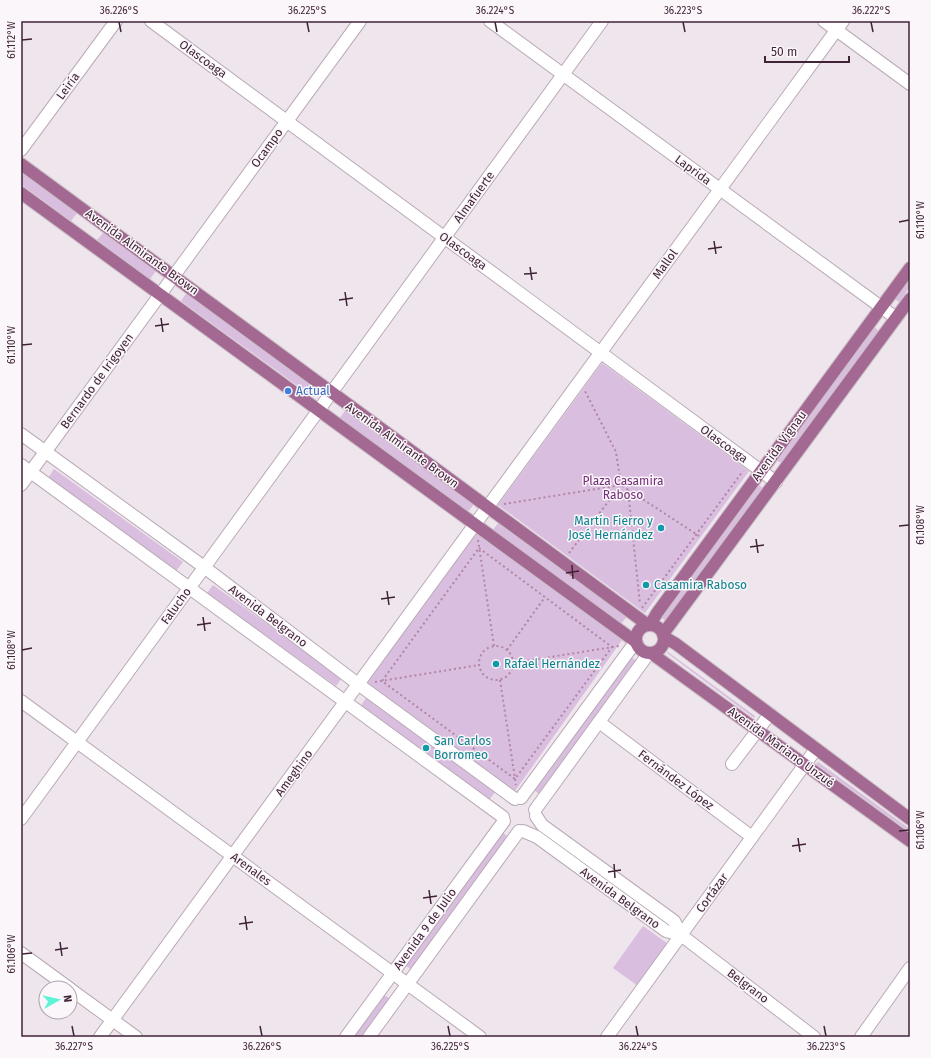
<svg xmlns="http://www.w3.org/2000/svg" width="931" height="1058" font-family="'Fira Sans',sans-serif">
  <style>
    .green { fill: #d9bedf }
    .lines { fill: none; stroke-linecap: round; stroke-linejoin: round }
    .minor-casing { stroke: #baabb7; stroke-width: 14 }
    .major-casing { stroke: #cac1c7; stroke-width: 14 }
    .path { stroke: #b285a7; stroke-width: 2; stroke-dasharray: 2 3; stroke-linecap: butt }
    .minor { stroke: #fff; stroke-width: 12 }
    .major { stroke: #a46992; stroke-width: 12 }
    .ticks { fill: none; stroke: #412338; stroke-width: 1.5 }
    .shop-dot { fill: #3f7fe0; stroke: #faf6fa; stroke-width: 1.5 }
    .culture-dot { fill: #0f9aa8; stroke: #faf6fa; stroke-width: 1.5 }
    .labels { text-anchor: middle; stroke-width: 3; stroke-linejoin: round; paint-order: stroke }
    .street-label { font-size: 12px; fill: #412338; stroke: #faf6fa }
    .shop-label { font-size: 12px; fill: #366cbe; stroke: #faf6fa; text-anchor: start }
    .park-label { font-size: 12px; fill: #742c79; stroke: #faf6fa }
    .culture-label { font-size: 12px; fill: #0d838f; stroke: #faf6fa; text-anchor: start }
    .neatline { fill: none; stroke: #412338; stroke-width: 1.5 }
    .ticks-label { font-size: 10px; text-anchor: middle; fill: #412338 }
  </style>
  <rect width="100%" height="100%" fill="#eee5ed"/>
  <g class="green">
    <polygon points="24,174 77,213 71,221 21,184 21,178"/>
    <polygon points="104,232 156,271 150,279 97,240"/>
    <polygon points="910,272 910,287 899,302 892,297"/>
    <polygon points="187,292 316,385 309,394 181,301"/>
    <polygon points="873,326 880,332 782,464 775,459"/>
    <polygon points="602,363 749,471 645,613 498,505"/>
    <polygon points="345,411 474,504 467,513 338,420"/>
    <polygon points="54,469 183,562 176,571 48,478"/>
    <polygon points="757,484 764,489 666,621 659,616"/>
    <polygon points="499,522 628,615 621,624 492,531"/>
    <polygon points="476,531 622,640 515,791 364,686"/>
    <polygon points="213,585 342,678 336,686 207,593"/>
    <polygon points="668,652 755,716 754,718 667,653"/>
    <polygon points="631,657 638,662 540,795 533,789"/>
    <polygon points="366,698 496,791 489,800 360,707"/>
    <polygon points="818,762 910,829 910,832 816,764"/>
    <polygon points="503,833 510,838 412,970 405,965"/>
    <polygon points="643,926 668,944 638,986 613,968"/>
    <polygon points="383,994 390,999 361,1037 351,1037"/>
  </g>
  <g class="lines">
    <defs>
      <g id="minor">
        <polyline points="151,21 776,482"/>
        <polyline points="490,21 896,318"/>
        <polyline points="824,21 910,84"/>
        <polyline points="21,150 116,21"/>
        <polyline points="21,434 204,567 358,684 515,799"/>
        <polyline points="21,465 503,817"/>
        <polyline points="21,485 360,21"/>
        <polyline points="21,701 480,1037"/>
        <polyline points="599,722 752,837"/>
        <polyline points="732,764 770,714"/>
        <polyline points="521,798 631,648 637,644"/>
        <polyline points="535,810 649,653"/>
        <polyline points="536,816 542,825 674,921 681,935"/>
        <polyline points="21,819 602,21"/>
        <polyline points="523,831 537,837 666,931 681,935 814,1037"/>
        <polyline points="21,953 69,988"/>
        <polyline points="70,989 136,1037"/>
        <polyline points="100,1037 843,21"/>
        <polyline points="346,1037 504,821"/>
        <polyline points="369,1037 519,831"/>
        <polyline points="607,1037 816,749"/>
        <polyline points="861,1037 910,968"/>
      </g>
      <g id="major">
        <polyline points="21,164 648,625"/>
        <polyline points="21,193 636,642"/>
        <polyline points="650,625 657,613 910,268"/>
        <circle cx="650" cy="639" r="14"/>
        <polyline points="663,634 910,299"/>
        <polyline points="664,637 676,644 910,819"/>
        <polyline points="651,653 910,841"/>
      </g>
    </defs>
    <use href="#minor" class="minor-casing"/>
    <use href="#major" class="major-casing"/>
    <g class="path">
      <polyline points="628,490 640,604"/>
      <polyline points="504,504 621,485 699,536"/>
      <polyline points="478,540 494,646"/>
      <polygon points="479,548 612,647 515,779 382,681"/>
      <polyline points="569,553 621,485 616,452 585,391"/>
      <polyline points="642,608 743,471"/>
      <circle cx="496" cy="663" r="17"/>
      <polyline points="507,650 545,597"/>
      <polyline points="513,663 619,646"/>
      <polyline points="500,680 516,785"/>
      <polyline points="375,682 479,665"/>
    </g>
    <use href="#minor" class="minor"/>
    <use href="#major" class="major"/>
  </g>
  <path class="ticks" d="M119 22 121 32M307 22 309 32M495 22 497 32M683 22 685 32M871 22 873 32M22 40 32 39M899 222 909 220M714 241 716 254M708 249 722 247M530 267 532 280M524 274 537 273M345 292 347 306M339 300 353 298M161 318 163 332M155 326 169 324M22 345 32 344M899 526 909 525M756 539 758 553M750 547 764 545M572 565 573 579M566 573 579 571M387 591 389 605M381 599 395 597M203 617 205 631M197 625 211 623M22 650 32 648M899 831 909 830M798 838 800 852M792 846 806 844M614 864 615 878M608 872 621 870M429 890 431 904M423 898 437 896M245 916 247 930M239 924 253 922M60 942 62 956M55 950 68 948M22 954 32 953M72 1026 74 1036M260 1026 262 1036M448 1026 450 1036M636 1026 638 1036M824 1026 826 1036"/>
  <circle class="shop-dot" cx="288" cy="391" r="4"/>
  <g class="culture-dot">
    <circle cx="661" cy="528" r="4"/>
    <circle cx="646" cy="585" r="4"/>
    <circle cx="496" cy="664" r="4"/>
    <circle cx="426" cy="748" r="4"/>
  </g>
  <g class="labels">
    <g class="street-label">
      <text transform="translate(203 59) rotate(36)" y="4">Olascoaga</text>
      <text transform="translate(68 86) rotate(-54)" y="4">Leiría</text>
      <text transform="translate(267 148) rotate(-54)" y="4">Ocampo</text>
      <text transform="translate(693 170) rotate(36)" y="4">Laprida</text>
      <text transform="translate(474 197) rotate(-54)" y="4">Almafuerte</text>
      <text transform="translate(463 251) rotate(36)" y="4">Olascoaga</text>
      <text transform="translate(142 252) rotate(36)" y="4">Avenida Almirante Brown</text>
      <text transform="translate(665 264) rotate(-54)" y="4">Mallol</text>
      <text transform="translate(97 381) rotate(-54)" y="4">Bernardo de Irigoyen</text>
      <text transform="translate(724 444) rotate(36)" y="4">Olascoaga</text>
      <text transform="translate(402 445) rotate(36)" y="4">Avenida Almirante Brown</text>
      <text transform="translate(779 446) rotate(-54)" y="4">Avenida Vignau</text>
      <text transform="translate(176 606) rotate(-54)" y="4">Falucho</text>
      <text transform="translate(268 616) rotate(37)" y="4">Avenida Belgrano</text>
      <text transform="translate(781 747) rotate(36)" y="4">Avenida Mariano Unzué</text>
      <text transform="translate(294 773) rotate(-54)" y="4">Ameghino</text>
      <text transform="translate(676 780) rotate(37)" y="4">Fernández López</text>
      <text transform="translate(251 869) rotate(36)" y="4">Arenales</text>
      <text transform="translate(712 893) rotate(-54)" y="4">Cortázar</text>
      <text transform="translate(620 898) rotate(36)" y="4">Avenida Belgrano</text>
      <text transform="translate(425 929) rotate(-54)" y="4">Avenida 9 de Julio</text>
      <text transform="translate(748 986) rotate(37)" y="4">Belgrano</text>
    </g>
    <g class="shop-label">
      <text x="296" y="395">Actual</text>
    </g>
    <g class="park-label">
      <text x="623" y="485">Plaza Casamira<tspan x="623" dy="14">Raboso</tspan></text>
    </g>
    <g class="culture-label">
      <text x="653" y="525" text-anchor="end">Martín Fierro y<tspan x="653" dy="14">José Hernández</tspan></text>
      <text x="654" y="589">Casamira Raboso</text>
      <text x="504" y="668">Rafael Hernández</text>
      <text x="434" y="745">San Carlos<tspan x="434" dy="14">Borromeo</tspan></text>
    </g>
  </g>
  <rect width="931" height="1058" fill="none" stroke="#faf6fa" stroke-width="44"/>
  <g transform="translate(58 1000) rotate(82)"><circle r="19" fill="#faf6fa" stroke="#b0a2ac"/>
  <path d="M0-3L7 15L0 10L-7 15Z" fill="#5df4d6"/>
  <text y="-6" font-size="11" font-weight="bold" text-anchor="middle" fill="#412338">N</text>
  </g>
  <path d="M765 56v6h84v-6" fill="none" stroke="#412338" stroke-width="2"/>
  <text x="771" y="56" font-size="12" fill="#412338" stroke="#faf6fa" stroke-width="3" paint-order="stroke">50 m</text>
  <rect x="22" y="22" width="887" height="1014" class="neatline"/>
  <g class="ticks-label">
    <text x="119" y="14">36.226°S</text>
    <text x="307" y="14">36.225°S</text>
    <text x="495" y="14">36.224°S</text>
    <text x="683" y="14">36.223°S</text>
    <text x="871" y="14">36.222°S</text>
    <text transform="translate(11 40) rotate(-90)" y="4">61.112°W</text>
    <text transform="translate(920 220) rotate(-90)" y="4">61.110°W</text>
    <text transform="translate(11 345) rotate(-90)" y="4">61.110°W</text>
    <text transform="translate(920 525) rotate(-90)" y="4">61.108°W</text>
    <text transform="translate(11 650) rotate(-90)" y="4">61.108°W</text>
    <text transform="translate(920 830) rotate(-90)" y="4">61.106°W</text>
    <text transform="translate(11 954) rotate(-90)" y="4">61.106°W</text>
    <text x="74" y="1050">36.227°S</text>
    <text x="262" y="1050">36.226°S</text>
    <text x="450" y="1050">36.225°S</text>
    <text x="638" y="1050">36.224°S</text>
    <text x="826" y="1050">36.223°S</text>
  </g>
</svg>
